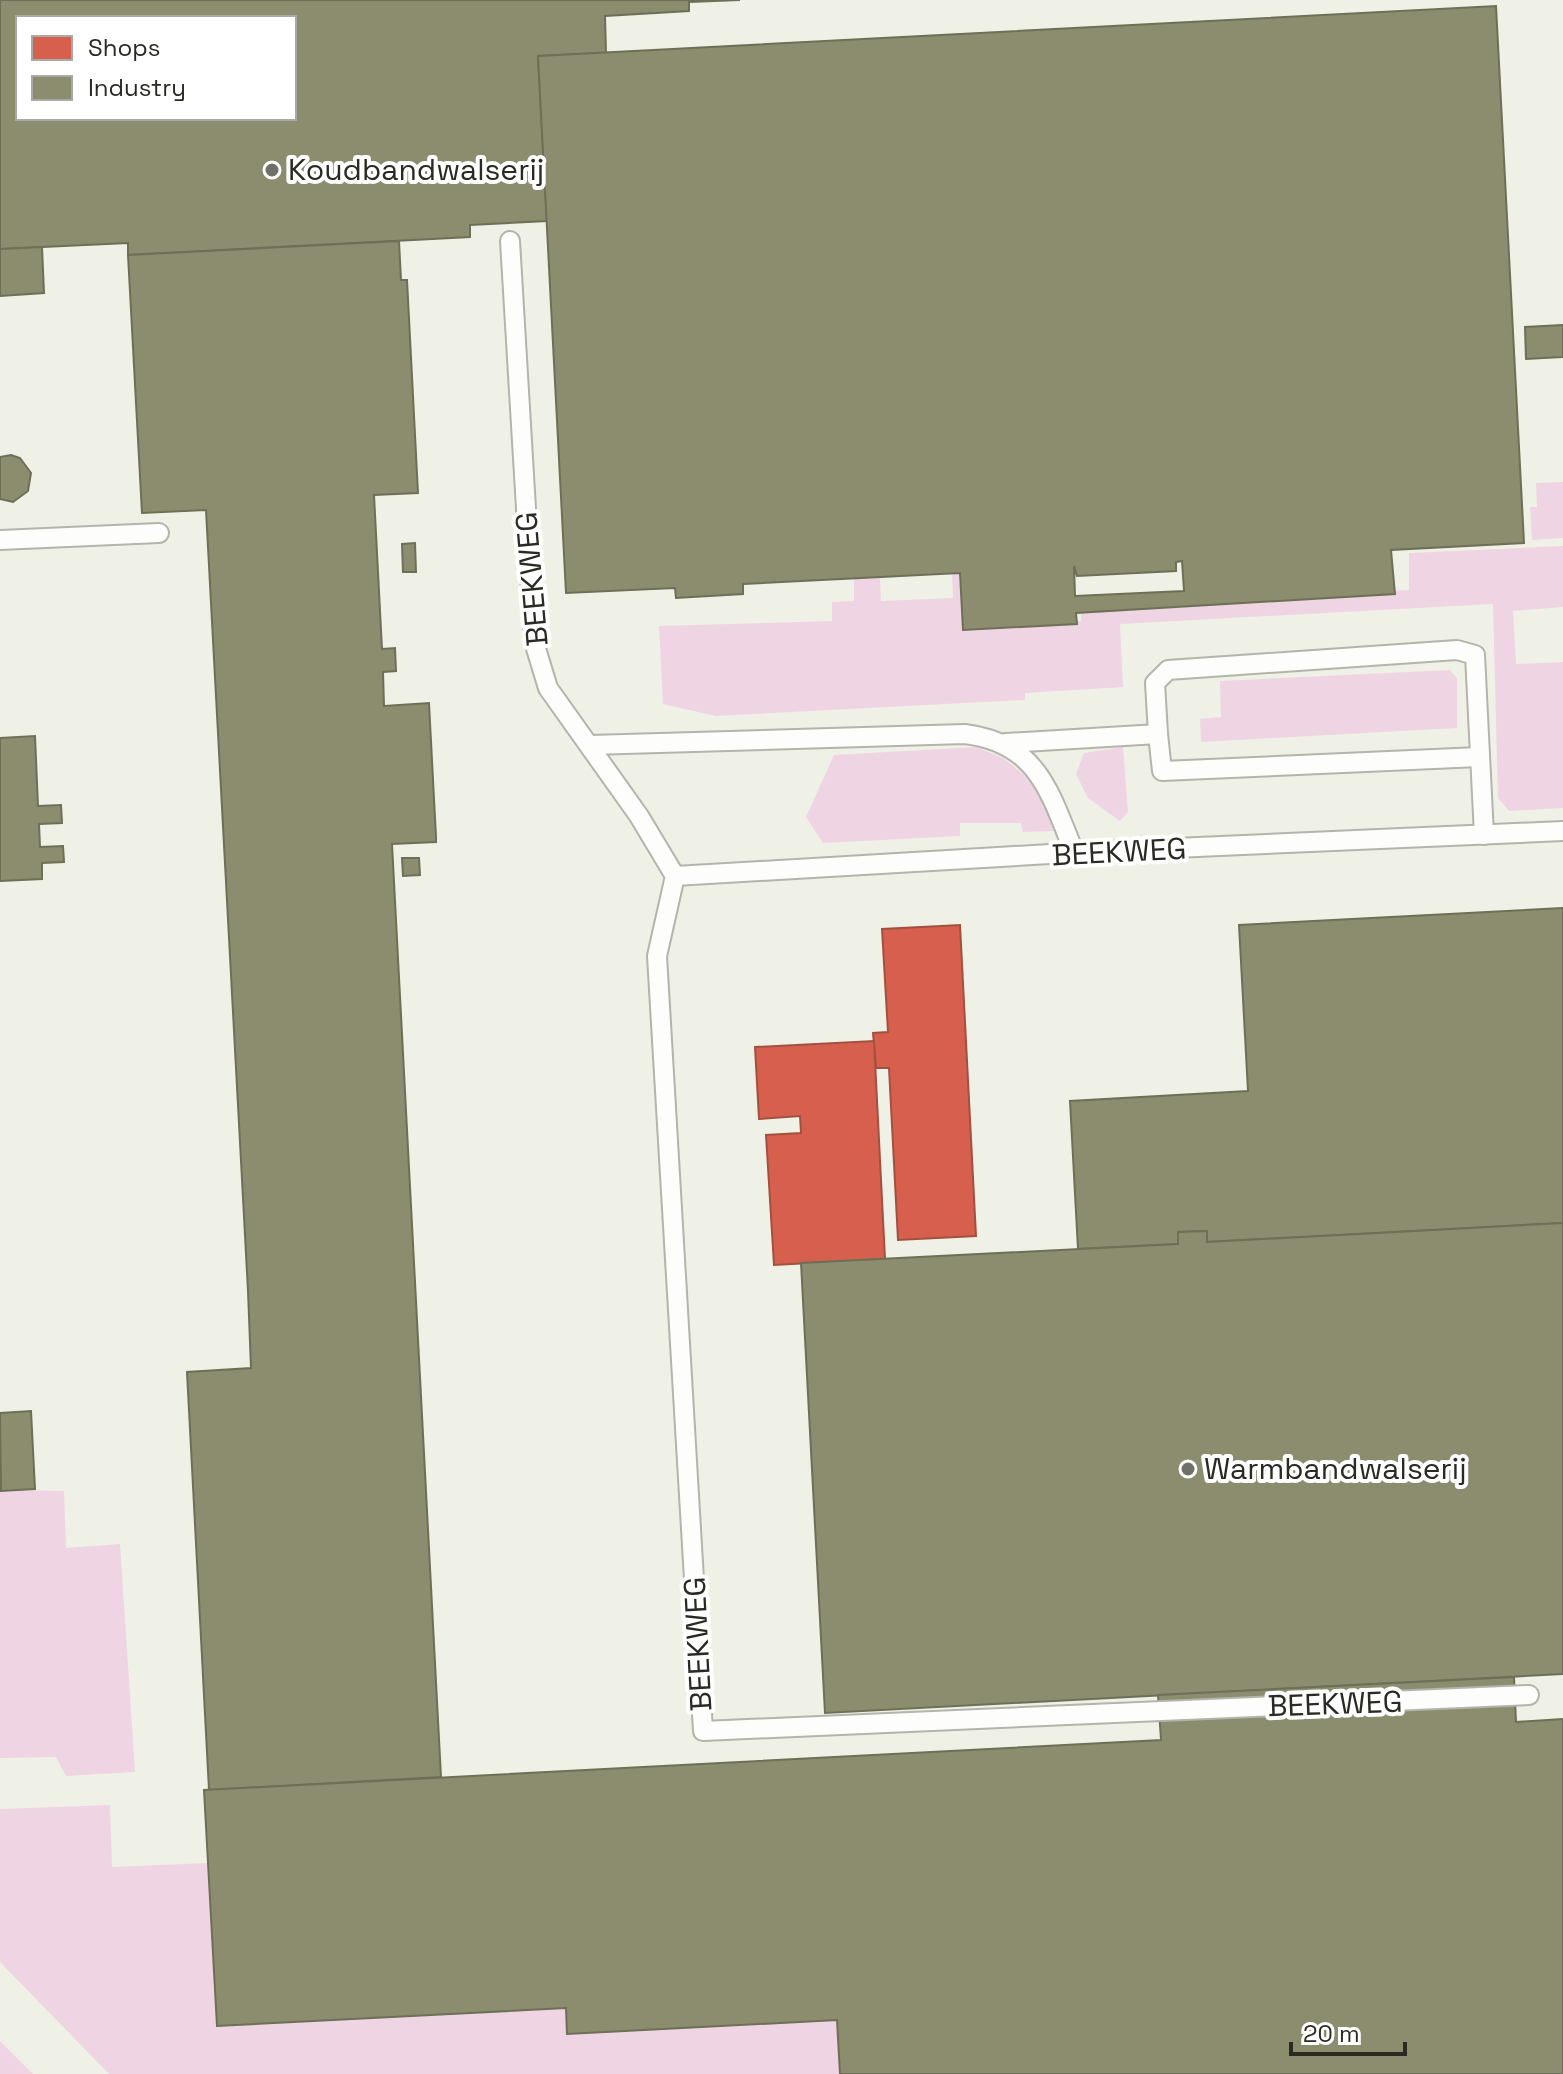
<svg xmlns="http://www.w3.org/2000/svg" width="1563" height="2074" font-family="'Space Grotesk',sans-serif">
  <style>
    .grass { fill: #efd4e3 }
    .shops { fill: #d6604d; stroke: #a25040; stroke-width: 2 }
    .industry { fill: #8c8c6e; stroke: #6e6f57; stroke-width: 2; fill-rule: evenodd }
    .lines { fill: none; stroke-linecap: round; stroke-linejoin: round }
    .lane-casing { stroke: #b3b4ab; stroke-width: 22 }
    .lane { stroke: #fdfdfb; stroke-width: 18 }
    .poi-dot { fill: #6f7067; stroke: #fff; stroke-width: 3 }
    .labels { text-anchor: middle; stroke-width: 8; stroke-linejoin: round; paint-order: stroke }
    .poi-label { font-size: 30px; fill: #292a22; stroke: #fff; text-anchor: start }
    .street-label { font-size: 30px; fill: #292a22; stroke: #fff }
  </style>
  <rect width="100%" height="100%" fill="#f0f1e6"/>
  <g class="grass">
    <polygon points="1563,482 1563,538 1532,540 1530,507 1537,507 1536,483"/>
    <polygon points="1563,546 1563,607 1513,611 1516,664 1563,662 1563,808 1509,811 1498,798 1493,604 1120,624 1123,687 1025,693 1025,700 716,716 663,704 659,626 832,621 832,602 854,601 854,579 880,578 881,601 953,598 952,573 972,573 975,627 1081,621 1081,604 1409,590 1409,553"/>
    <polygon points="1450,670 1457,678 1457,728 1201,742 1200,719 1221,717 1220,681"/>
    <polygon points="976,747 1003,758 1042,789 1053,831 1023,832 1021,823 960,823 960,836 823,843 806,817 834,755"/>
    <polygon points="1123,747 1128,812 1120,821 1088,798 1076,774 1084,753"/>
    <polygon points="0,1490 64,1491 66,1548 120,1544 135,1772 66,1776 56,1757 0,1758"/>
    <polygon points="110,1805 112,1867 208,1863 217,2026 836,1994 840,2074 109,2074 0,1962 0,1809"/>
    <polygon points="0,2041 33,2074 0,2074"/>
  </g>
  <g class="shops">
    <polygon points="960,925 976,1236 898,1240 889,1068 876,1068 873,1033 888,1032 882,929"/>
    <polygon points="874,1041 885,1259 774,1265 766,1135 801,1133 800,1116 759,1119 755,1047"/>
  </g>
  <g class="industry">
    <path d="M0 0H740L689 2V11L605 16 606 53 538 56 547 221 470 225V237L128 255V243L0 249ZM18 18H294V118H18Z"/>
    <path d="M1496 6 1524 543 1391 550 1395 594 1076 613 1077 624 963 630 960 573 743 584V594L676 598 675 588 566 593 538 56ZM1182 561 1184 591 1075 596 1074 566 1077 576 1176 571V562Z"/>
    <polygon points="399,241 401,280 407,280 418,493 374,495 382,649 395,648 396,671 383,672 384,706 429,703 436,837 436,842 392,844 441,1777 209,1790 187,1372 251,1368 248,1291 206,510 142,513 128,255"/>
    <polygon points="42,247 44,293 0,296 0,249"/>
    <polygon points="1563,325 1563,357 1526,359 1525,327"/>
    <polygon points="11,455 20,458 31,473 28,491 13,502 0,499 0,457"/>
    <polygon points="415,543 416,572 403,572 402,544"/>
    <polygon points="35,736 38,806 61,805 62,823 39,824 40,847 63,846 64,862 42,863 42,879 0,881 0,738"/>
    <polygon points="402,858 419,858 420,875 403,876"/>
    <polygon points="1563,908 1563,1223 1207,1242 1207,1231 1178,1232 1178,1244 1078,1249 1070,1101 1248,1091 1239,925"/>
    <polygon points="1563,1223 1563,1674 825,1713 801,1263 1178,1244 1178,1232 1207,1231 1207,1242"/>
    <polygon points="31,1411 35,1489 1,1491 0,1413"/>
    <polygon points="1514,1677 1516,1722 1563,1719 1563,2074 840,2074 837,2020 567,2034 566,2008 217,2026 204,1790 1161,1740 1158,1695"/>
  </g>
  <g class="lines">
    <defs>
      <g id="lane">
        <polyline points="510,241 534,642 548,688 639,816 675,876 657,956 703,1731 1529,1695"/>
        <polyline points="0,540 159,533"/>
        <polyline points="1158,734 1162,771 1479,757"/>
        <polyline points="1006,743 1158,734 1155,683 1168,670 1457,650 1475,655 1484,835"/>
        <path d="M590 745 965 734C1039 743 1050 794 1075 854"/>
        <polyline points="675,876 1084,852 1563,831"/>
      </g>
    </defs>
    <use href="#lane" class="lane-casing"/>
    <use href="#lane" class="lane"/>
  </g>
  <g class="poi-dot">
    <circle cx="272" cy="170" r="8"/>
    <circle cx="1188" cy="1469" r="8"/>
  </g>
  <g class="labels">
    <g class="poi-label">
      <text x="288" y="180">Koudbandwalserij</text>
      <text x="1204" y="1479">Warmbandwalserij</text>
    </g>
    <g class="street-label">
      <text transform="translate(532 579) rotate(-95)" y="10">BEEKWEG</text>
      <text transform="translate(1119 852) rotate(-3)" y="10">BEEKWEG</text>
      <text transform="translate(698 1644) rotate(-93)" y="10">BEEKWEG</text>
      <text transform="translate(1335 1704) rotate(-2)" y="10">BEEKWEG</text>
    </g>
  </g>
  <rect x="16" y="16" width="280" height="104" fill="#ffffff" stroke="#a9aaa7" stroke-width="2"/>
  <rect x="32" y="36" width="40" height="24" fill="#d6604d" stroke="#a9aaa7" stroke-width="2"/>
  <text x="88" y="56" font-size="24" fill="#292a22">Shops</text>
  <rect x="32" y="76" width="40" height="24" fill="#8c8c6e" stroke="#a9aaa7" stroke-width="2"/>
  <text x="88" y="96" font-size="24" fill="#292a22">Industry</text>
  <path d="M1291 2042v12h114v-12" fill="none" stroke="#292a22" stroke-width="4"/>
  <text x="1303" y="2042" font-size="24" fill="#292a22" stroke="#ffffff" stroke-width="6" paint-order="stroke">20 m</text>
</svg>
